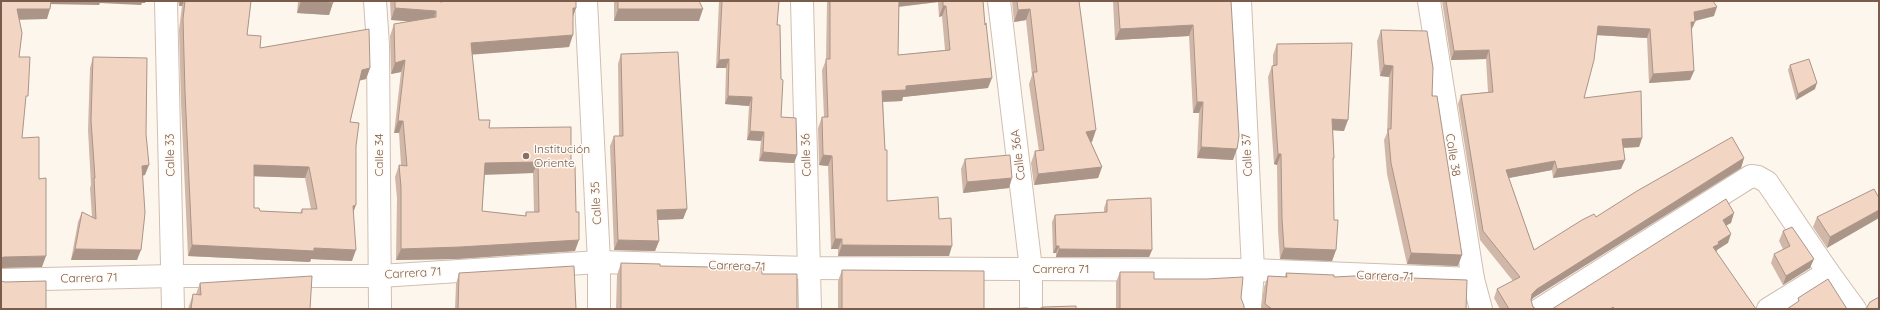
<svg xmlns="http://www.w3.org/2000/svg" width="1880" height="310" font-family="Quicksand,sans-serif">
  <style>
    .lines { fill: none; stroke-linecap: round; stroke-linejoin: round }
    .minor-casing { stroke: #d1beb0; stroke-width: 24 }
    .minor { stroke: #fff; stroke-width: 22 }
    .wall { fill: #d1b7a8; fill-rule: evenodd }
    .shaded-wall { fill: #aa9588 }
    .building { fill: #f3d5c3; stroke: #aa9588; fill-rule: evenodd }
    .education-dot { fill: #8d6e63; stroke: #fffaf3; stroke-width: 1.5 }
    .labels { text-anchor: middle; stroke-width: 3; stroke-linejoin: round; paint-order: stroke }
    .education-label { font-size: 12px; fill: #785e54; stroke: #fffaf3; text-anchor: start }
    .street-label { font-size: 12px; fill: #7a5c4d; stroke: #fffaf3 }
  </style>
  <rect width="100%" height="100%" fill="#fdf6ec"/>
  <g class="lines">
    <defs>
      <g id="minor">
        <polyline points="166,1 173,309"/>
        <polyline points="375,1 378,45 380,309"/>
        <polyline points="586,1 599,262 599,309"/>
        <polyline points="802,1 810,309"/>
        <polyline points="999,1 1031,269 1031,309"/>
        <polyline points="1240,1 1253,270 1250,309"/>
        <polyline points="1429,1 1473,279 1481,309"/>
        <polyline points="1,280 173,276 380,276 599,262 809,268 1253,270 1473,279"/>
        <polyline points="1540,309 1751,176 1758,177 1767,182 1828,272 1855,309"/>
        <polyline points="1768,309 1828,272"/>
      </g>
    </defs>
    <use href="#minor" class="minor-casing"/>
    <use href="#minor" class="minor"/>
  </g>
  <g class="wall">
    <path d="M178 1H251L247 35 260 48 370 68 366 79 360 80 350 122 356 146 352 261 311 259 310 262 188 256 181 103 179 30 182 6H179ZM254 176 305 178 311 209H302L300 213 260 211 254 208Z"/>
    <polygon points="298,1 333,1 329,15 297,13"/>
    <path d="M390 1H440V2L573 18 569 47 472 54 479 120 489 128 571 165 575 251 456 259 396 260 397 198 395 177 399 165H401L399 133H394L401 72 391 74 390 36 394 24 411 21 391 20ZM533 173 534 212H526L525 216 482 211 485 174Z"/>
    <rect x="614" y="1" width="85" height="20"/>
    <polygon points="719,1 779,1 777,25 781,117 797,155 794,163 759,161 761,141 747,140 749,106 725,104 726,68 716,68"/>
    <path d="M819 1H983L988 88 903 97 902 101 883 102 887 201 939 219 949 256H838V249H831L828 166 819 165 818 128 822 117H824L822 70 826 60 827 2H819ZM938 2 939 17 942 16 945 50 898 55 899 7Z"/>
    <polygon points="1012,1 1079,1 1092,142 1091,142 1102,167 1098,178 1034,185 1031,163 1035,151 1039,151 1029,84 1032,75 1026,20 1014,22"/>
    <polygon points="1113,1 1231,1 1233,160 1197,158 1199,113 1193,113 1189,36 1115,40"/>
    <polygon points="1442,1 1713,1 1714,16 1695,21 1691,31 1694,71 1690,80 1649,83 1647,38 1597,35 1584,98 1642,138 1639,147 1623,148 1621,169 1553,178 1552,170 1509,178 1534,250 1596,217 1744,158 1741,168 1533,298 1531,301 1533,307 1536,309 1500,309 1494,298 1497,289 1513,281 1480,240 1458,104 1461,95 1488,92 1486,59 1451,60"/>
    <polygon points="1381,30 1432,96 1458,266 1407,264 1387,174 1384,140 1387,133 1389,77 1380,76 1377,41"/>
    <polygon points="1277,44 1344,131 1333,130 1334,158 1333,162 1334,220 1336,250 1332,261 1280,259 1278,230 1277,165 1274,164 1268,77 1272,66 1273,66 1273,55"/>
    <polygon points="621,54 687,209 683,219 658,220 659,241 655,251 614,250 610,146 614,136 619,136 618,64"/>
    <polygon points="93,57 145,175 142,176 137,260 71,260 78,222 82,212 92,217 90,188 91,185 88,130 90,68"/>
    <polygon points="1790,65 1815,89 1796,100 1788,70"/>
    <polygon points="965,159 1009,188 963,193 961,169"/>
    <polygon points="1879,198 1827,248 1813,227 1817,217"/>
    <polygon points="1107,200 1152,250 1149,257 1056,257 1056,253 1053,253 1052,222 1055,215 1104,212 1104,208"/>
    <polygon points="1783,231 1810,268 1783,285 1771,263 1774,254 1783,249 1779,241"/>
    <polygon points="621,263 762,274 797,309 616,309 617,275"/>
    <polygon points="842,270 984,309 838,309 838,281"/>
    <polygon points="1120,272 1241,298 1244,309 1116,309 1116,282"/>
    <polygon points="459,273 576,309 455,309 456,284"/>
    <polygon points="1286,273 1334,277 1466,309 1261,309 1264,287 1268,276 1285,277"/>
    <polygon points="200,283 310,309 188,309 193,294 196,294"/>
  </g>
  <g class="shaded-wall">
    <polygon points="48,1 146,1 145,3 142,3 141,5 100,3 99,5 47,4"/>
    <polygon points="180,1 184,1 182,6 179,6"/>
    <polygon points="301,1 307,1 333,3 329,15 297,13"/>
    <polygon points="820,1 827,1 827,2 819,2"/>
    <polygon points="897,1 938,1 938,2 895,7"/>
    <polygon points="943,6 946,6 942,16 939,17"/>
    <polygon points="1717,7 1714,16 1690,22 1694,12"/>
    <polygon points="395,8 436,11 432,23 391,20"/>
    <polygon points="573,8 576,8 572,19"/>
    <polygon points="17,9 50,9 47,19 13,20"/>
    <polygon points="618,9 703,9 699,21 614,21"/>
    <polygon points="1030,9 1026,20 1014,22 1018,10"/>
    <polygon points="1691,22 1695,22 1691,31"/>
    <polygon points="1193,25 1189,36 1115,40 1120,29"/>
    <polygon points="1598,26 1650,29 1647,38 1595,35"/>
    <polygon points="573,35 569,47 467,55 471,43"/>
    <polygon points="1489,50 1486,59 1451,60 1454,51"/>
    <polygon points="729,59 726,68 716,68 719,60"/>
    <polygon points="405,60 401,72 391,74 395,63"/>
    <polygon points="1384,65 1393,66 1389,77 1380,76"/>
    <polygon points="370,68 366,79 358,81 362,70"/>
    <polygon points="1694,71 1690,80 1649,83 1653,74"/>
    <polygon points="992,78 988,88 903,97 902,101 878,102 882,91 906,86"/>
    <polygon points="1817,83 1815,89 1796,100 1798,94"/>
    <polygon points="728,96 752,97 749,106 725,104"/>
    <polygon points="1197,102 1203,102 1199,113 1193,113"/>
    <polygon points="1332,119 1348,120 1344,131 1328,130"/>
    <polygon points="398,121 403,121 399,133 394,133"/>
    <polygon points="1096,130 1092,142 1082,143 1086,132"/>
    <polygon points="750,131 764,132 761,141 747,140"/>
    <polygon points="1642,138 1639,147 1618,148 1622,139"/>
    <polygon points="1201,147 1237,149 1233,160 1197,158"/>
    <polygon points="763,152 797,155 794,163 759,161"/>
    <polygon points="1278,154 1281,154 1277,165 1274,164"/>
    <polygon points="823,155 832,156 828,166 819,165"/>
    <polygon points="1744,158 1741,168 1533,298 1529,304 1532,294 1537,289"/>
    <polygon points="1625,160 1621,169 1553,178 1557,169"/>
    <polygon points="1555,161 1552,170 1503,179 1506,170"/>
    <polygon points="538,162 533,173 481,175 485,163"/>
    <polygon points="149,165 145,175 138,176 142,166"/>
    <polygon points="254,165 309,167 305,178 250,176"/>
    <polygon points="1102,167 1098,178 1034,185 1038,174"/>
    <polygon points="1012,178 1009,188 963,193 967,182"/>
    <polygon points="356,205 352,216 353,206"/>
    <polygon points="687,209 683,219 654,220 657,210"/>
    <polygon points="1879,210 1879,218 1827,248 1830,237"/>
    <polygon points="1734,213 1731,223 1720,229 1723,220"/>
    <polygon points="1731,234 1728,243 1717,250 1716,253 1713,247 1718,242"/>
    <polygon points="835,239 842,239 838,249 831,249"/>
    <polygon points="579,240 575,251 456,259 396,260 401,249"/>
    <polygon points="618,240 659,241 655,251 614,250"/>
    <polygon points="192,245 314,248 356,250 352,261 311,259 310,262 188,256"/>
    <polygon points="842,245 952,246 949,256 838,256"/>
    <polygon points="1056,246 1059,246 1056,253 1053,253"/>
    <polygon points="1284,248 1336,250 1332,261 1280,259"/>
    <polygon points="75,249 141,250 137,260 71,260"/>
    <polygon points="1059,249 1152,250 1149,257 1056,257"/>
    <polygon points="1411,253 1462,255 1458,266 1407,264"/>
    <polygon points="46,256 42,267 1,268 1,258 4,257"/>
    <polygon points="1814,259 1810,268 1783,285 1786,276"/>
  </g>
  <g class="building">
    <polygon points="1,1 51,1 50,9 17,9 22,33 19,57 30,57 28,96 26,96 22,138 39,137 39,179 46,178 46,256 4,257 1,258"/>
    <path d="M185 1H251L247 35 261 36 260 48 369 29 370 68 362 70 350 122 359 123 356 146V205L353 206 356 250 314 248V251L192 245 185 92 183 19ZM254 165 309 167 317 209H302V213L260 211 259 208H254Z"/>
    <polygon points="307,1 333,1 333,3"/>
    <path d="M395 1H440V2L447 1H576V8H573V35L471 43 479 120H490L489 128 571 127V165H575L576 212H579V240L460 247 401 249V187L399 165 407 166 403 121H398L405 60 395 63 394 24 436 17V11L395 8ZM538 162 539 212H526V216L482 211 485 163Z"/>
    <polygon points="618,1 699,1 703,9 618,9"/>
    <polygon points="722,1 779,1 777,25 780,25 781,79 783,80 781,117 796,118 797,155 763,152 764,132 750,131 752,97 728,96 729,59 719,60"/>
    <polygon points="830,1 899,1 898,55 950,50 946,6 943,6 943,1 983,1 985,25 986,23 992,78 906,86 906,90 882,91 885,150 887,150 887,201 938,197 939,219 951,218 952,246 842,245 842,239 835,239 832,156 823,155 822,117 828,117 826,59 830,59"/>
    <polygon points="1017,1 1079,1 1096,130 1086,132 1102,167 1038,174 1035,151 1044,150 1033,72 1037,72 1030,9 1018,10"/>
    <polygon points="1118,1 1231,1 1239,136 1237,149 1201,147 1203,102 1197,102 1193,25 1120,29"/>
    <polygon points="1446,1 1713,1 1717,7 1694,12 1695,22 1691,22 1694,71 1653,74 1650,29 1598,26 1594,60 1584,98 1641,91 1642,138 1622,139 1625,160 1557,169 1555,161 1506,170 1534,250 1582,220 1594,214 1596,217 1637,191 1732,137 1744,158 1537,289 1532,294 1531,300 1533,307 1536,309 1509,309 1497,289 1520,277 1483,231 1461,95 1493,92 1489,50 1454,51"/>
    <polygon points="1381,30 1427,31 1433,68 1432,96 1437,96 1462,255 1411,253 1391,163 1388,129 1391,129 1393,66 1384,65"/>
    <polygon points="1352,43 1348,120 1332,119 1334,158 1333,158 1334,220 1338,220 1336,250 1284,248 1282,219 1281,154 1278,154 1272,66 1277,65 1277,44"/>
    <polygon points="678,52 687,209 657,210 659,241 618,240 614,136 623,136 621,54"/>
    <polygon points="93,57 147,58 146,134 149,165 142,166 145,213 141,250 75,249 82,212 96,219 94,178 95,178 91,120"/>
    <polygon points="1809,59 1817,83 1798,94 1790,65"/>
    <polygon points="1010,155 1012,178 967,182 965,159"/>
    <polygon points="1874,189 1879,198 1879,210 1830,237 1817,217"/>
    <polygon points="1151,198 1152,250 1059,249 1059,246 1056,246 1055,215 1107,212 1107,200"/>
    <polygon points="1726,199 1734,213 1723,220 1731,234 1718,242 1719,244 1713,247 1756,309 1615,309 1613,307 1610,309 1552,309"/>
    <polygon points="1792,227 1814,259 1786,276 1774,254 1790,246 1783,231"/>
    <polygon points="621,263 660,264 660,266 762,268 762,274 797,274 797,309 621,309"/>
    <polygon points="574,266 576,309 458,309 459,273"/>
    <polygon points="842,270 984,271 984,309 842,309"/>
    <polygon points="1120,272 1154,272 1154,279 1206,279 1243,277 1241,298 1244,306 1244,309 1120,309"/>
    <polygon points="1286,273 1334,275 1334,277 1354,276 1467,280 1466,309 1272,309 1265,304 1268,276 1287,277"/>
    <polygon points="312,276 310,309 191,309 193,294 201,295 200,283"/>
    <polygon points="1828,279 1847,309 1787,309 1799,301 1798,298"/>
    <polygon points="1,281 5,282 46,281 46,309 1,309"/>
    <polygon points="1879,297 1879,309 1866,309 1870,302"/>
    <polygon points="1076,306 1076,309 1039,309 1043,307"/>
    <polygon points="1027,308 1030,309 1001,309"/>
  </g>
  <circle class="education-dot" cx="526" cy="156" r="4"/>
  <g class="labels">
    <g class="education-label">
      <text x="534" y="153">Institución<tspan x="534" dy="14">Oriente</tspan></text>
    </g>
    <g class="street-label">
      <text transform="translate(170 155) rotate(-91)" y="4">Calle 33</text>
      <text transform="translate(379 155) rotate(-90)" y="4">Calle 34</text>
      <text transform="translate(806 155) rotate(-92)" y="4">Calle 36</text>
      <text transform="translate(1018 155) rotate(-97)" y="4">Calle 36A</text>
      <text transform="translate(1247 155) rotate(-93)" y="4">Calle 37</text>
      <text transform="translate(1453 155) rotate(81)" y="4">Calle 38</text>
      <text transform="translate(596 203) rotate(-93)" y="4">Calle 35</text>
      <text transform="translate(737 266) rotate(2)" y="4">Carrera 71</text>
      <text x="1061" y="273">Carrera 71</text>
      <text transform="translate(413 273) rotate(-3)" y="4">Carrera 71</text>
      <text transform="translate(1385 276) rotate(2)" y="4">Carrera 71</text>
      <text transform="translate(89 278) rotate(-1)" y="4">Carrera 71</text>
    </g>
  </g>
  <rect width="1880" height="310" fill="none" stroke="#7a5c4d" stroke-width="4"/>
</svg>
